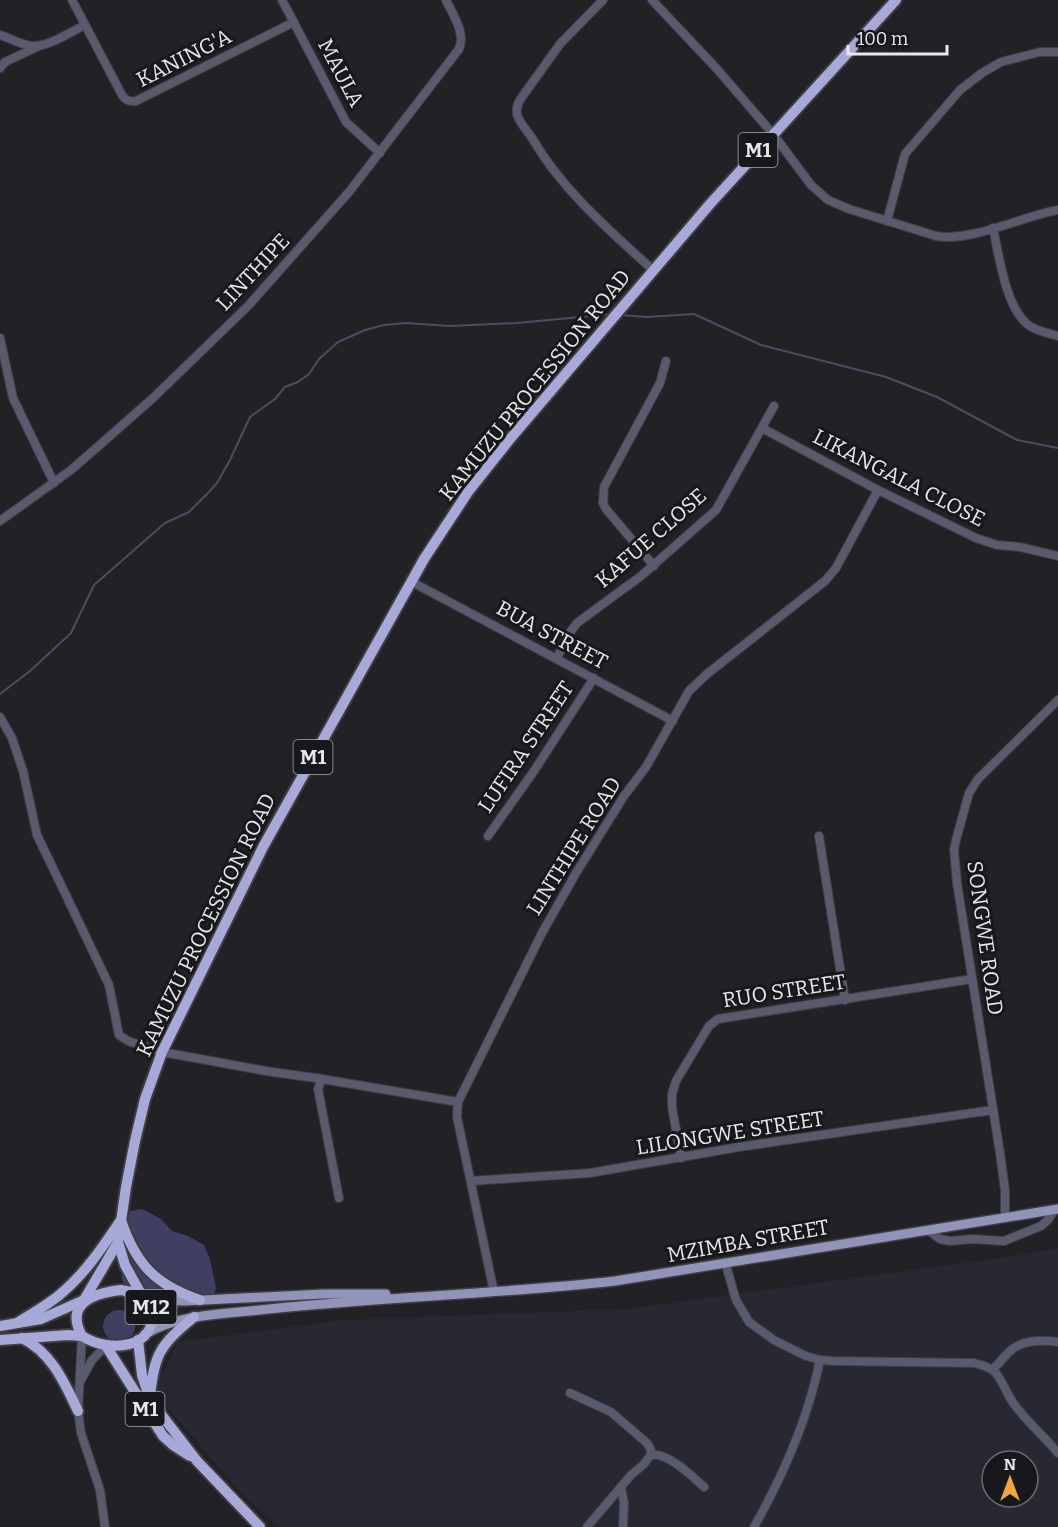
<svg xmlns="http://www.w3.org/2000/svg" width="1058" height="1527" font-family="Bitter,serif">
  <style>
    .built { fill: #282833; fill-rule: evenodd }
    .green { fill: #3f3f62 }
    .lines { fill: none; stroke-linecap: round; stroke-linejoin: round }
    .stream { stroke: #4f4b65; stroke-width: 2 }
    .minor-casing { stroke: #3d3d42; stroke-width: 10 }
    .major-casing { stroke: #3d3d42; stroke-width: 12 }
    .highway-casing { stroke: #3d3d42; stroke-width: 14 }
    .minor { stroke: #595a6d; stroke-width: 8 }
    .major { stroke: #9193b9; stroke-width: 9 }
    .highway { stroke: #a7a9d8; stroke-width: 10 }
    .labels { text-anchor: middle; stroke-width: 6; stroke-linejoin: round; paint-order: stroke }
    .shield { fill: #17181c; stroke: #a9aaae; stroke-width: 1.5 }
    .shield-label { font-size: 20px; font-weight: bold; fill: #e8e8ec }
    .street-label { font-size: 21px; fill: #e8e8ec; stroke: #17181c }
  </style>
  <rect width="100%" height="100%" fill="#212126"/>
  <path class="built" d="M1058 1248V1527H279L243 1495 154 1392 178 1342 344 1320 628 1309 1015 1256ZM992 1461H1028V1497H992Z"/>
  <g class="green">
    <path d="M142 1209 161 1219 172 1231 188 1236 204 1245 210 1259 216 1288 211 1303C186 1307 146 1316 129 1291 127 1287 123 1283 122 1279 118 1258 126 1232 130 1211Z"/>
    <circle cx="119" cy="1326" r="16"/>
  </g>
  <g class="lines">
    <g class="stream">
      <polyline points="620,315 647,317 694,314 761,345 886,377 937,397 1017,440 1058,448"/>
      <polyline points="0,694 30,671 71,633 94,585 165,523 189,512 208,493 217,483 230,460 250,417 275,399 285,387 298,382 309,374 319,359 338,342 365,330 384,325 406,323 450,326 517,323 612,314"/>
    </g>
    <defs>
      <g id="minor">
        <path d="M72 0 122 95C126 101 130 102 136 101L294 22"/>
        <polyline points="282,0 346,122 380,153"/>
        <path d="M603 0 560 44 522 97C518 102 516 107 517 114 519 123 527 130 532 138 562 190 609 230 654 271"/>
        <path d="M652 0 717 69 773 134 811 185 828 200 849 209 936 236C972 242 1020 217 1058 210"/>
        <path d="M0 35C10 38 21 45 32 46 49 47 70 32 85 25"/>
        <polyline points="0,68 5,62 37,47"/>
        <polyline points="887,221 905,154 960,90 982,73 1001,62 1040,52 1058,52"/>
        <path d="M993 228C999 255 1005 305 1027 324 1035 331 1048 333 1058 336"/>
        <polyline points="0,338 13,398 54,483"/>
        <polyline points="762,428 878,490 976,538 997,545 1020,547 1058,556"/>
        <path d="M0 521 71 470 102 443 153 398 248 306 349 192 459 49C466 33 453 15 446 0"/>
        <polyline points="654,566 606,509 603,503 604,487 660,383 666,361"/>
        <polyline points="412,582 673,721"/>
        <polyline points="557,658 568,635 577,623 641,576 716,510 774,406"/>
        <polyline points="0,717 12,738 23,771 37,835 109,985 119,1035 128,1041 162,1052 266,1071 322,1079"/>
        <polyline points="488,836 534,771 594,678"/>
        <polyline points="819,836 845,1000"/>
        <polyline points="681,1158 672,1107 672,1094 676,1081 709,1026 718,1019 972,979"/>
        <polyline points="471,1181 590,1173 739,1147 993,1110"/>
        <polyline points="339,1198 318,1089 322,1079 458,1102"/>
        <polyline points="1005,1218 1005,1190 1000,1153 957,883 954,850 956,840 969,793 978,779 1058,700"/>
        <polyline points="928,1230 940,1239 950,1241 972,1239 1004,1241 1041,1226 1048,1220 1055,1209"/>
        <path d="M725 1262 736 1300 749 1322 774 1340 806 1356 820 1360 834 1361 974 1363C981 1365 989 1366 995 1372 1002 1379 1007 1395 1014 1404 1027 1422 1044 1436 1058 1453"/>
        <polyline points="494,1292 457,1117 458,1102 542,933 576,873 624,796 646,767 689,691 707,674 825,581 836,568 878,490"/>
        <polyline points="82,1336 78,1411 81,1433 100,1490 105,1527"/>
        <path d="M993 1369C1000 1363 1006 1353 1014 1348 1026 1340 1044 1340 1058 1342"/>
        <polyline points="81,1380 92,1360 106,1346"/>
        <polyline points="570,1393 611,1412 647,1443 651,1450 650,1456 643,1465 631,1475 587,1527"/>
        <path d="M650 1456C665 1449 693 1477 704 1487"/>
        <polyline points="621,1487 624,1503 623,1527"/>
        <path d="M754 1527C784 1474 808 1419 820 1360"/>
      </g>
      <g id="major">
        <polyline points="141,1294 162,1299 184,1301 323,1294 386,1294"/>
        <path d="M145 1334C182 1313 227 1314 269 1309 384 1297 500 1294 615 1281L1058 1209"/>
      </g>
      <g id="highway">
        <path d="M121 1290 141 1294 152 1308C158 1350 108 1353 82 1336 64 1303 94 1293 121 1290Z"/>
        <polyline points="141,1294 125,1265 118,1242 126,1187 135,1141 145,1099 162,1052 263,847 424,559 468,492 510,439 710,204 896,0"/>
        <path d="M17 1323C33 1313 50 1304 64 1291 87 1271 104 1245 121 1220 136 1265 156 1285 200 1300"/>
        <polyline points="0,1326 41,1319 84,1300 118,1242"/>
        <path d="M22 1338C52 1353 64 1382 78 1411"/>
        <polyline points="0,1340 68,1335 82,1336"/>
        <polyline points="138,1340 142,1375 150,1400 197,1461 260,1527"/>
        <polyline points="106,1346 163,1436 173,1445 190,1456"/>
        <path d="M150 1397C154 1354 160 1345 194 1317"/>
      </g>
    </defs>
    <use href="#minor" class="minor-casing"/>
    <use href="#major" class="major-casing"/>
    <use href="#highway" class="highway-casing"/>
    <use href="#minor" class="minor"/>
    <use href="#major" class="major"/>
    <use href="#highway" class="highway"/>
  </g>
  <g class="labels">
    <g class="shield">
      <rect x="738.5" y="133" width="39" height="34" rx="4.5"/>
      <rect x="293.5" y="740" width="39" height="34" rx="4.5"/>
      <rect x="125.5" y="1290" width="51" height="34" rx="4.5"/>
      <rect x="125.5" y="1392" width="39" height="34" rx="4.5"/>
    </g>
    <g class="shield-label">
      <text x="758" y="157">M1</text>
      <text x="313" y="764">M1</text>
      <text x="151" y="1314">M12</text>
      <text x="145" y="1416">M1</text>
    </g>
    <g class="street-label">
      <text transform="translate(184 58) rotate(-27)" y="7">KANING'A</text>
      <text transform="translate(341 73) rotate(62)" y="7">MAULA</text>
      <text transform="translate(253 272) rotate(-47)" y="7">LINTHIPE</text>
      <text transform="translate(535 385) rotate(-51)" y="7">KAMUZU PROCESSION ROAD</text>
      <text transform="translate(899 478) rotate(27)" y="7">LIKANGALA CLOSE</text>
      <text transform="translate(651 538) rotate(-41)" y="7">KAFUE CLOSE</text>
      <text transform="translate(552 635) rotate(28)" y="7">BUA STREET</text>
      <text transform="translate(526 747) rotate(-56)" y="7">LUFIRA STREET</text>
      <text transform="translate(574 846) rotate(-58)" y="7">LINTHIPE ROAD</text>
      <text transform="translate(206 925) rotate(-64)" y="7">KAMUZU PROCESSION ROAD</text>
      <text transform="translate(985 938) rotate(82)" y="7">SONGWE ROAD</text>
      <text transform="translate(784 991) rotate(-9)" y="7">RUO STREET</text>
      <text transform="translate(730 1133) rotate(-9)" y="7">LILONGWE STREET</text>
      <text transform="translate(748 1241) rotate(-10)" y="7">MZIMBA STREET</text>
    </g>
  </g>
  <g transform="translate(1010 1479)"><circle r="28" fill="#17181c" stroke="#6b6b6f" stroke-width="1.5"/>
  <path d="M0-4.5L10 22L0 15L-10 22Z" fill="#efa73d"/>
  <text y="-9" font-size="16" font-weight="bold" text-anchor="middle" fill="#e8e8ec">N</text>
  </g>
  <path d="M848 45v9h99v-9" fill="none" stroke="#e8e8ec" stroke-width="3"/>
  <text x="857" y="45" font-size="18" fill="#e8e8ec" stroke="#17181c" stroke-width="4.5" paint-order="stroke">100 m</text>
</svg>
